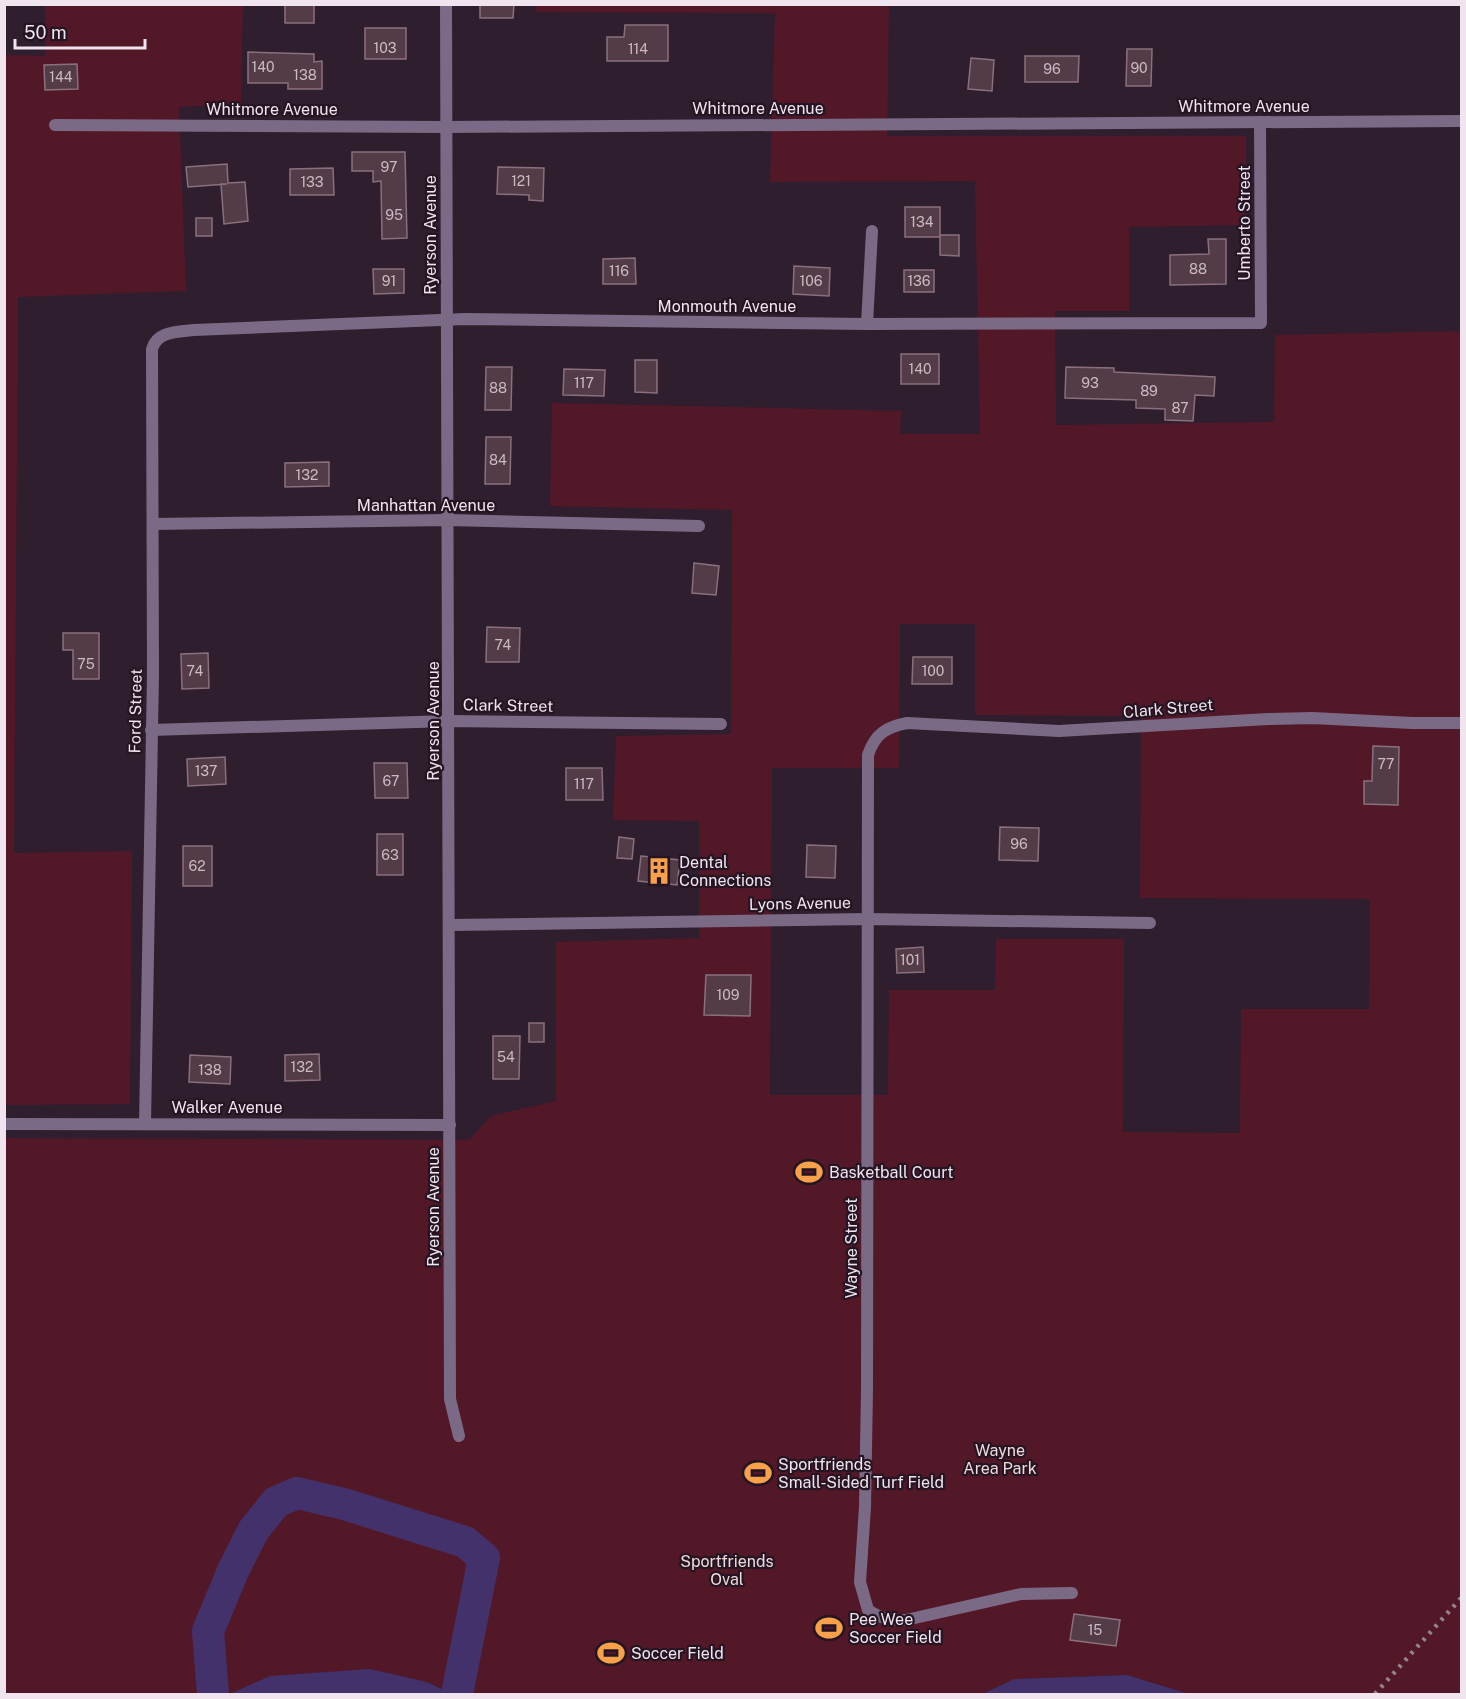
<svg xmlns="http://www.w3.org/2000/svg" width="1466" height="1699" font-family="'Public Sans',sans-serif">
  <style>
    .green { fill: #531828; fill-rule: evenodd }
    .water { fill: #43316c }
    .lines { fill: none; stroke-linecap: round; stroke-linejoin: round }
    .river { stroke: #43316c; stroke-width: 32 }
    .building { fill: #533c47; stroke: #8a707c; stroke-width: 1.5 }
    .street { stroke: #7b6a85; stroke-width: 12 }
    .rail { stroke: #928390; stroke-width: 4.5; stroke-dasharray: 3 6; stroke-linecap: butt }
    .labels { text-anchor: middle; stroke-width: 4.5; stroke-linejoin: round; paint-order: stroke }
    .number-label { font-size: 14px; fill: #c9bac4 }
    .street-label { font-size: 16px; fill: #f0e4ee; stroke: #251523 }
    .poi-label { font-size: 16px; fill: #f0e4ee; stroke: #251523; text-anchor: start }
    .park-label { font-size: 16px; fill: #f0d9dc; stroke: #251523 }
  </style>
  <rect width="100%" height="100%" fill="#2f1e2d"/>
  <g class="green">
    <polygon points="45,5 243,5 241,104 179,107 186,291 18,297 14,853 132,851 130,1104 5,1105 4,55 45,56"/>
    <path d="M536 5H889L887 136H1246V225L1129 227V311H1055L1056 425 1274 422 1275 335 1461 331V1694H1189L1127 1675 1015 1679 983 1694H452L427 1682 270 1676 230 1694H5V1138L469 1140 491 1116 556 1101V942L699 938V821L613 820 616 736 731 734 732 510 550 506 552 403 901 411 900 434H980L975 181 770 182 775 13 536 12ZM900 624H975V715L1141 716 1140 898 1370 899 1369 1009H1241L1240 1133 1123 1132 1124 939H996L995 990H889L888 1095H770L772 768H899Z"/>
  </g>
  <g class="water">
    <polygon points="370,1669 427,1682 452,1694 230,1694 270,1676"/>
    <polygon points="1127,1675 1189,1694 983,1694 1014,1679"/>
  </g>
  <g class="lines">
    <polyline class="river" points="213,1694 208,1631 233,1571 253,1531 276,1502 297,1493 344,1504 465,1542 484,1558 457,1694"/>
  </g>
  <g class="building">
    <rect x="285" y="4" width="29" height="19"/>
    <polygon points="480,4 514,4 513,18 480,18"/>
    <polygon points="625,25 668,25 668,61 607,61 607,37 624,37"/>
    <rect x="365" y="28" width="41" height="31"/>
    <polygon points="1127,49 1152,49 1151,86 1126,86"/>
    <polygon points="248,52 314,54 314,62 322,61 322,89 288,89 288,83 248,83"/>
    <polygon points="1025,56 1079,56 1078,82 1025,82"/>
    <polygon points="971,58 994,60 992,91 968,89"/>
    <polygon points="77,64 78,89 45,90 44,65"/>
    <polygon points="352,152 405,152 407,238 382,239 381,181 373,182 373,171 352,171"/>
    <polygon points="227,164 228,183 245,182 248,221 224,224 221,184 227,184 188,187 186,167"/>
    <polygon points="498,167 544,168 543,201 529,200 529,195 497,194"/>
    <polygon points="333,168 334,195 290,195 290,169"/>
    <rect x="905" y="207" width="35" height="30"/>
    <rect x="196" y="218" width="16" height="18"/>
    <polygon points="940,235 959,235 959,256 940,255"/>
    <polygon points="1208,239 1226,239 1226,284 1170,285 1170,255 1209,254"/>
    <polygon points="635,258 636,284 603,284 603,259"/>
    <polygon points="794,266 830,268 829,296 793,294"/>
    <polygon points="373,269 404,269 404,293 374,294"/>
    <rect x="904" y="270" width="30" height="22"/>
    <rect x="901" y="354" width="38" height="30"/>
    <polygon points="635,360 657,360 657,393 635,392"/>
    <polygon points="486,367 512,367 511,410 485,410"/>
    <polygon points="1066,367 1114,368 1114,372 1215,377 1214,396 1195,395 1193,421 1165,420 1165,409 1136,408 1136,400 1065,398"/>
    <polygon points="564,369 605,370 604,396 563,395"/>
    <polygon points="486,437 511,437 510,484 485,484"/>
    <polygon points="329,462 329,486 285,487 285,463"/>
    <polygon points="694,563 719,566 716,595 692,593"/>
    <polygon points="487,627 520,628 519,662 486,662"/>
    <polygon points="63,633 99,633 99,679 73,679 73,650 63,650"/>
    <polygon points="208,653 209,688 182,689 181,654"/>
    <polygon points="913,657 952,657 952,684 912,684"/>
    <polygon points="1373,746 1399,747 1398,805 1364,804 1364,781 1372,781"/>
    <polygon points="225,757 226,784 188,786 187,759"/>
    <polygon points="374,763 407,763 408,798 375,798"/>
    <polygon points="566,768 602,768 603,800 566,800"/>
    <polygon points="1000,827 1039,828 1038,861 999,860"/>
    <rect x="377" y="834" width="26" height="41"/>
    <polygon points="619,837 634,839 632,859 617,858"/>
    <polygon points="807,845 836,846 835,878 806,877"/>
    <rect x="183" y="846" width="29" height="40"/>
    <polygon points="641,856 680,860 677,885 638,881"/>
    <polygon points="923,947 924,972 897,973 896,949"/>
    <polygon points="706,975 751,975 750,1016 704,1015"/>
    <rect x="529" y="1023" width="15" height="19"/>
    <polygon points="493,1036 520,1036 519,1079 493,1079"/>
    <polygon points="319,1054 320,1080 285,1081 285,1055"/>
    <polygon points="190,1055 231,1057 230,1084 189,1082"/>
    <polygon points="1074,1614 1120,1620 1116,1646 1070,1640"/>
  </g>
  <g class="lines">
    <g class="street">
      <polyline points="446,4 450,1399 459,1436"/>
      <polyline points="55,125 446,127 1462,121"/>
      <polyline points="867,324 872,231"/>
      <polyline points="153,524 448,520 699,526"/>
      <polyline points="151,730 449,721 721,724"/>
      <polyline points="450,925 868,919 1150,923"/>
      <polyline points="4,1124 450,1125"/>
      <path d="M145 1124 153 675 152 349C157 331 177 332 194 330L465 319 867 324 1261 323 1260 122"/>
      <path d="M1072 1593 1021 1594 906 1620C890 1620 881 1619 868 1610L860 1582 865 1507 867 1390 868 755C875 734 886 727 907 723L1059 731 1268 719 1312 718 1412 723H1462"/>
    </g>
    <polyline class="rail" points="1375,1694 1462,1597"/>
  </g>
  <defs>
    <symbol id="building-bare" viewBox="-9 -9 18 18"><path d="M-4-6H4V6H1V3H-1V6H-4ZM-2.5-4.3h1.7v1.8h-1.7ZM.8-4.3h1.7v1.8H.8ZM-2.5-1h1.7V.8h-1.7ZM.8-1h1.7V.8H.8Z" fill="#f8a14a" stroke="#251523" stroke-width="2.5" paint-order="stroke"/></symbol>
    <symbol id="stadium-bare" viewBox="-9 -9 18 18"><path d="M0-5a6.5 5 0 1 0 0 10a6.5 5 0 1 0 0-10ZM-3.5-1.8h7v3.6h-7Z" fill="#f8a14a" stroke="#251523" stroke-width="2.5" paint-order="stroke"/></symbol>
  </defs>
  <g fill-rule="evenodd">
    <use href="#building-bare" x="640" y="852" width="38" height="38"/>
    <use href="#stadium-bare" x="790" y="1153" width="38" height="38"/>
    <use href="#stadium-bare" x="739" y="1454" width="38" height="38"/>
    <use href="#stadium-bare" x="810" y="1609" width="38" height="38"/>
    <use href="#stadium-bare" x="592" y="1634" width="38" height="38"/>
  </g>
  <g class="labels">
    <g class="number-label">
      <text x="385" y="53">103</text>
      <text x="638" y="54">114</text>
      <text x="263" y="72">140</text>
      <text x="1139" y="73">90</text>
      <text x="1052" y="74">96</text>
      <text x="305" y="80">138</text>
      <text x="61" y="82">144</text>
      <text x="389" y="172">97</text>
      <text x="521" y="186">121</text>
      <text x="312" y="187">133</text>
      <text x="394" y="220">95</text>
      <text x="922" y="227">134</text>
      <text x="1198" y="274">88</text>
      <text x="619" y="276">116</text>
      <text x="389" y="286">91</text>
      <text x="811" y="286">106</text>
      <text x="919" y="286">136</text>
      <text x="920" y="374">140</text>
      <text x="584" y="388">117</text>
      <text x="1090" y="388">93</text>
      <text x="498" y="393">88</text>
      <text x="1149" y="396">89</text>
      <text x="1180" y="413">87</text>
      <text x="498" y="465">84</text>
      <text x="307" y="480">132</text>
      <text x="503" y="650">74</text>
      <text x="86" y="669">75</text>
      <text x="195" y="676">74</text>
      <text x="933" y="676">100</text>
      <text x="1386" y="769">77</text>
      <text x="206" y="776">137</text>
      <text x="391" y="786">67</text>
      <text x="584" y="789">117</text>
      <text x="1019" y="849">96</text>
      <text x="390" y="860">63</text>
      <text x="197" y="871">62</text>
      <text x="910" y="965">101</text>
      <text x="728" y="1000">109</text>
      <text x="506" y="1062">54</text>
      <text x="302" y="1072">132</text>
      <text x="210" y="1075">138</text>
      <text x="1095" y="1635">15</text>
    </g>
    <g class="street-label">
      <text x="1244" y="112">Whitmore Avenue</text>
      <text x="758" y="114">Whitmore Avenue</text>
      <text x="272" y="115">Whitmore Avenue</text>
      <text transform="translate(1244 223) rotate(-90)" y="6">Umberto Street</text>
      <text transform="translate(430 235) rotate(-90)" y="6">Ryerson Avenue</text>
      <text x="727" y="312">Monmouth Avenue</text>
      <text x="426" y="511">Manhattan Avenue</text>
      <text transform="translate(508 705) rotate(1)" y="6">Clark Street</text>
      <text transform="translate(1168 708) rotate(-5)" y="6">Clark Street</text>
      <text transform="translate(135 711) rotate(-89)" y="6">Ford Street</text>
      <text transform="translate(433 721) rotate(-90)" y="6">Ryerson Avenue</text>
      <text transform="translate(800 903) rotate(-1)" y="6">Lyons Avenue</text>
      <text x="227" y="1113">Walker Avenue</text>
      <text transform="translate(433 1207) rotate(-90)" y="6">Ryerson Avenue</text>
      <text transform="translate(851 1248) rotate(-90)" y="6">Wayne Street</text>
    </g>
    <g class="poi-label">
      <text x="679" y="868">Dental<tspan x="679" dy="18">Connections</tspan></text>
      <text x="829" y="1178">Basketball Court</text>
      <text x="778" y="1470">Sportfriends<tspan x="778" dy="18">Small-Sided Turf Field</tspan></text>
      <text x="849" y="1625">Pee Wee<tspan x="849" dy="18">Soccer Field</tspan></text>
      <text x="631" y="1659">Soccer Field</text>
    </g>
    <g class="park-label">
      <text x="1000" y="1456">Wayne<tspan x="1000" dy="18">Area Park</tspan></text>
      <text x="727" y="1567">Sportfriends<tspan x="727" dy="18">Oval</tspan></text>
    </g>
  </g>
  <rect width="1466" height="1699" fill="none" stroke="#f0e4ee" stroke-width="12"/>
  <path d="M15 39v9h130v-9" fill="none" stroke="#f0e4ee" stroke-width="3"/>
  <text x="24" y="39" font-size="18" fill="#f0e4ee" stroke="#251523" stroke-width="4.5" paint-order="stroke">50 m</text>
</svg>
